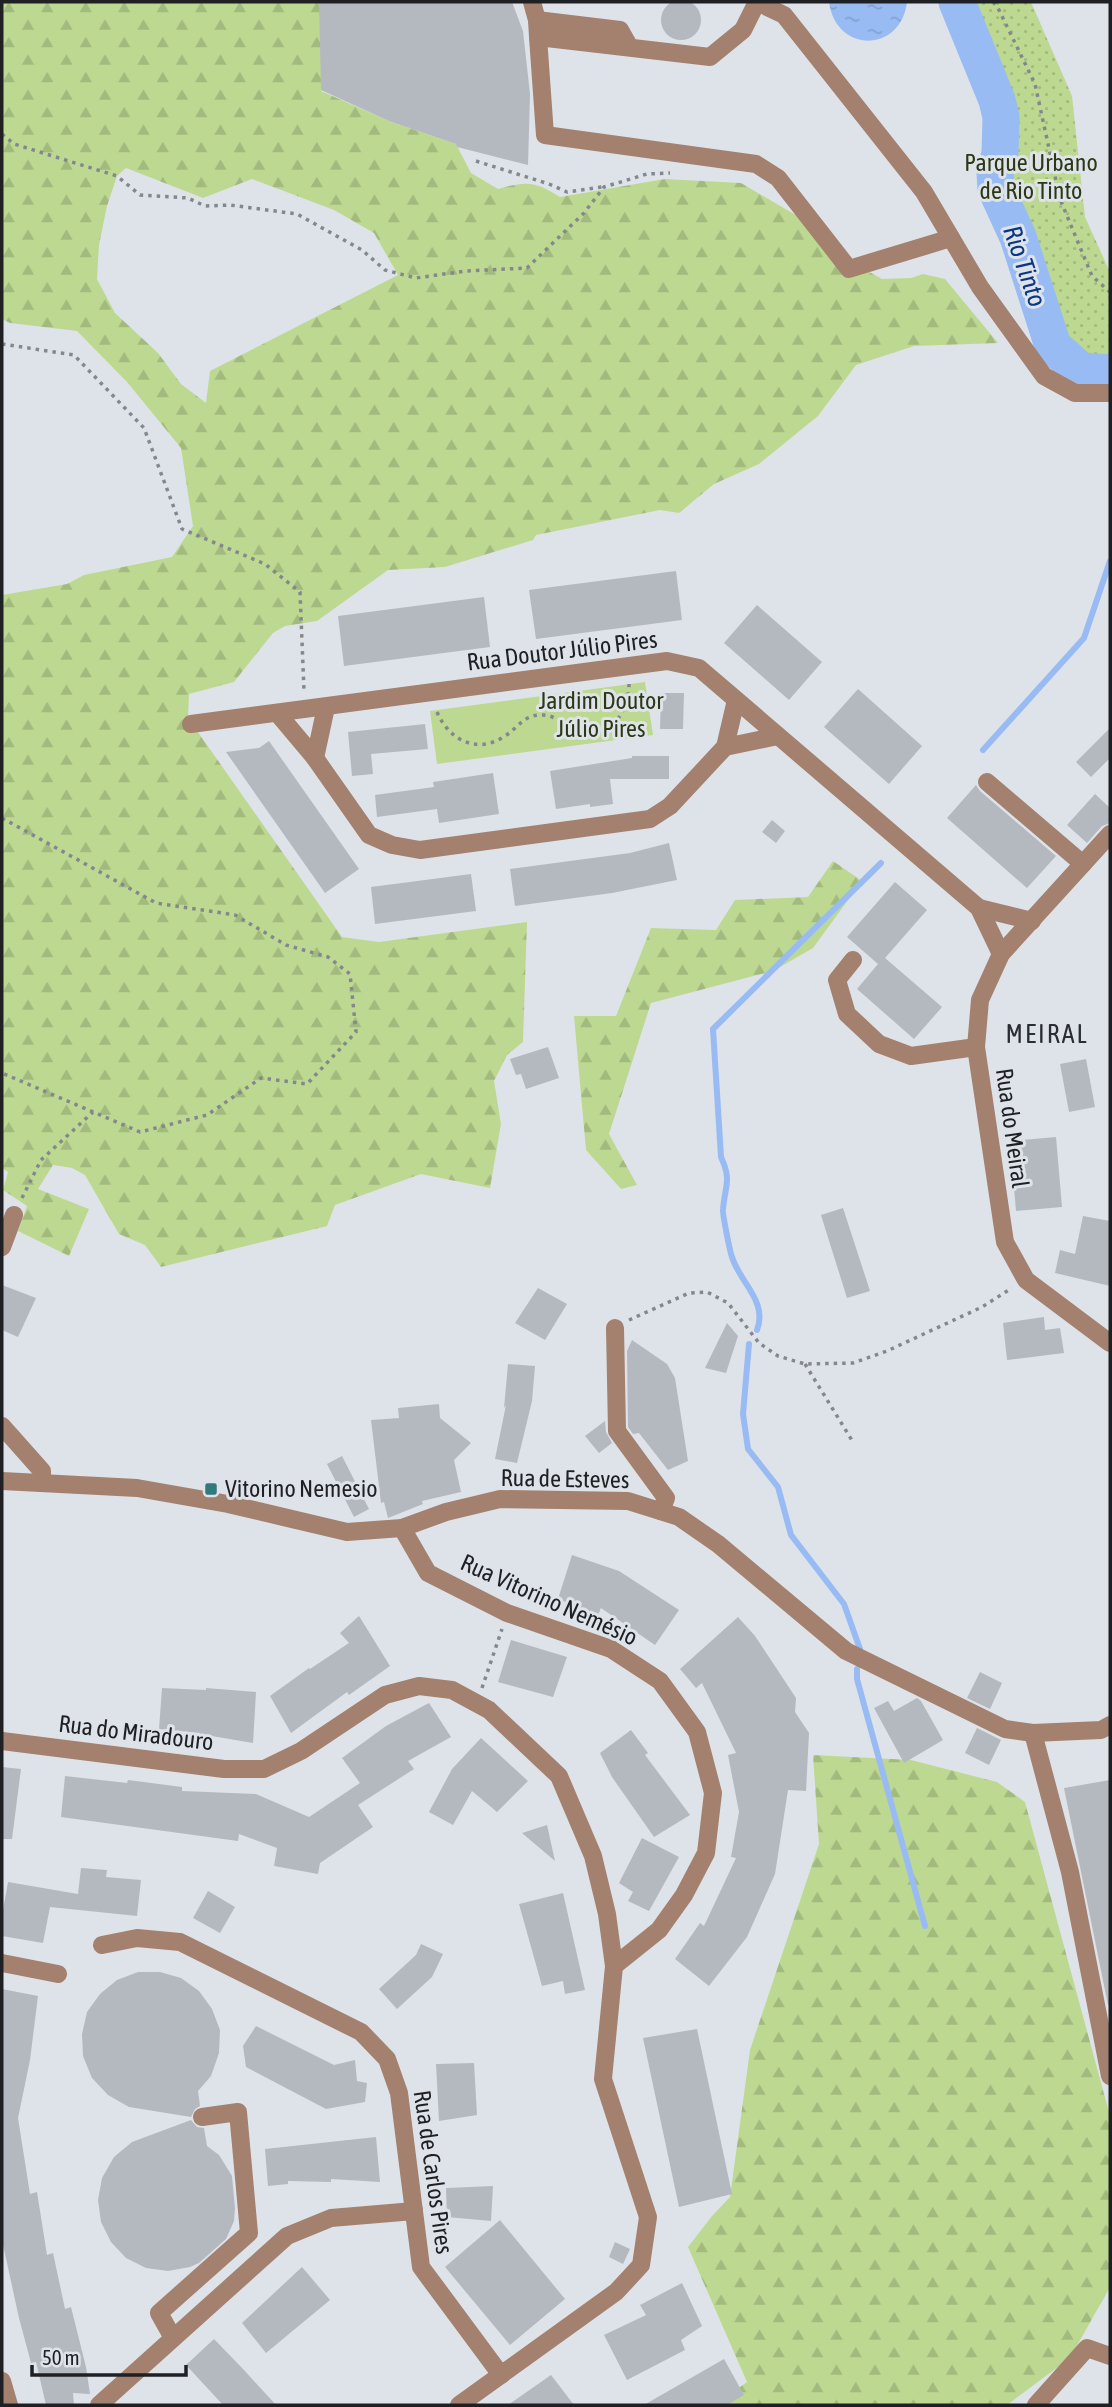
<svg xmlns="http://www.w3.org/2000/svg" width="1112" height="2407" font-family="'Asap Condensed',sans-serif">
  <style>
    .green { fill: #bdd991 }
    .forest { fill: url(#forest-firs); fill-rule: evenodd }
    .park { fill: url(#park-dots) }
    .water { fill: url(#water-ripples) }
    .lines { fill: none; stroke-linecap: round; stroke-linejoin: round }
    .stream { stroke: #99bbf4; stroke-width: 6 }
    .river { stroke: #99bbf4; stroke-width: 37 }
    .building { fill: #b4b9c0 }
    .path { stroke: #84888d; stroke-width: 3.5; stroke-dasharray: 3.5 5; stroke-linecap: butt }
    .minor { stroke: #a3816e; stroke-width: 18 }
    .poi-dot { fill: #30797d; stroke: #dee3ea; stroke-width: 2.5 }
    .labels { text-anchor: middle; stroke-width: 6; stroke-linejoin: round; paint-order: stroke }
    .park-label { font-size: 24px; fill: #2c3815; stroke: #dee3ea }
    .street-label { font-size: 24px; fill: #1e2023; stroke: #dee3ea }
    .poi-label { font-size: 24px; fill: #1e2023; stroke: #dee3ea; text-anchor: start }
    .water-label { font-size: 26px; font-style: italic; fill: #093686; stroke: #dee3ea }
    .neighbourhood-label { font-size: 26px; letter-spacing: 2px; fill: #2a2e33; stroke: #dee3ea }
  </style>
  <defs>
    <pattern id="forest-firs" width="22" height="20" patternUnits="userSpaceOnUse" patternTransform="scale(1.75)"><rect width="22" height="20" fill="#bdd991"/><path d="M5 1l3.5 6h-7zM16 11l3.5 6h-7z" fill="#a2ba7d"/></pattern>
    <pattern id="park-dots" width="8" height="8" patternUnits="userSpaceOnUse" patternTransform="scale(1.75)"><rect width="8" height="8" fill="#bdd991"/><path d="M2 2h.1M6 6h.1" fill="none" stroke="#a2ba7d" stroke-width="1.8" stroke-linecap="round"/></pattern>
    <pattern id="water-ripples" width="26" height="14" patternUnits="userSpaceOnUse" patternTransform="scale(1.75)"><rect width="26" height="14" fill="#99bbf4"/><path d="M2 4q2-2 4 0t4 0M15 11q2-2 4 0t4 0" fill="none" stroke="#83a0d1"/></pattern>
  </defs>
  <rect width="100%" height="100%" fill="#dee3ea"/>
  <polygon class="green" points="645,682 653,735 437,764 430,711"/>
  <g class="forest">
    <path d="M2 2H321V91L389 121 456 144 471 173 498 189C526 181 535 181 560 197L665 179 741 183 823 231 842 257 882 279 911 278 923 274 945 279 998 343 914 346 856 365 818 416 759 464 714 484 679 513 660 510 536 535 533 540 445 567 388 570 317 621 285 626 273 633 234 682 189 694 188 718 342 937 379 942 527 922 523 1042 507 1055 494 1081 501 1124 490 1188 421 1174 335 1205 327 1226 161 1267 145 1245 119 1234 85 1175 72 1168 53 1165 38 1189 89 1209 69 1256 18 1231 27 1206 3 1190 8 1172 2 1168V595L67 584 84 575 172 557 193 526 181 448 127 382 77 331 10 323 2 319ZM126 168 203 198 252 179 334 210 374 233 398 275 210 371 206 403 181 384 158 353 115 313 97 279 99 245 107 206 117 176Z"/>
    <polygon points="833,861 862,881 813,948 773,971 651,1003 609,1134 637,1185 621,1189 586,1150 574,1016 616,1016 651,928 716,930 735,900 808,897"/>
    <polygon points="813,1755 911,1760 997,1782 1025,1802 1110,2116 1110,2287 1070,2358 1007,2405 715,2405 747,2382 688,2247 712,2216 730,2197 750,2050 819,1844"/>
  </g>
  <polygon class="park" points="943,2 1031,2 1072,96 1085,217 1110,272 1110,384 1087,385 1069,378 1036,347 1014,261 980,181 991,116"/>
  <path class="water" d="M829 2H907C901 53 836 54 829 2Z"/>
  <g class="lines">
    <g class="stream">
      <polyline points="983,750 1084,638 1110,561"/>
      <path d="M757 1330C768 1301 740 1283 732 1257 730 1252 722 1212 723 1209 725 1185 732 1181 721 1157L713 1029 881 863"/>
      <polyline points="749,1344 743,1414 748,1449 778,1487 791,1535 844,1604 860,1649"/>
      <polyline points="857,1669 857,1679 925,1926"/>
    </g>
    <polyline class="river" points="957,2 997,100 1001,117 1000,153 995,173 996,189 1018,237 1053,346 1081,371 1110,373"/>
  </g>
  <g class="building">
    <circle cx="681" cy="20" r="20"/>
    <polygon points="319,2 512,2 523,31 530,94 528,165 457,147 456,144 389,121 321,90"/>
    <polygon points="676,571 682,620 536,639 529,590"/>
    <polygon points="484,597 490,647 344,666 338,616"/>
    <polygon points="757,605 822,662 789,700 724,643"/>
    <polygon points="858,689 922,746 889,784 824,727"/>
    <polygon points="661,693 684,693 683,729 660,729"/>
    <polygon points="425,724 428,749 371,754 373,774 352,776 348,732"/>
    <polygon points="1110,728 1110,758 1091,777 1076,762"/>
    <polygon points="269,741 359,869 325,893 226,752 259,748"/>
    <polygon points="632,756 669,756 669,779 610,779 613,804 590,807 590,804 556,809 550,771 632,758"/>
    <polygon points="493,773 499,814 439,823 437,809 377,817 375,795 434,787 433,782"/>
    <polygon points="976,785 980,791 1056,856 1027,888 947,818"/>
    <polygon points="1095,794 1110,808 1110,823 1102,826 1087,843 1067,825"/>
    <polygon points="772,820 785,831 776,843 762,832"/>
    <polygon points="669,843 677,880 612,893 515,906 510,869 630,853"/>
    <polygon points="471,874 476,911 375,924 371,887"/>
    <polygon points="895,882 927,910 885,958 942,1007 914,1039 857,989 878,964 847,937"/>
    <polygon points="548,1047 559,1078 526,1089 521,1074 516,1075 510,1059"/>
    <polygon points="1086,1059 1095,1107 1069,1112 1060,1064"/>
    <polygon points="1056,1137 1062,1207 1016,1211 1010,1141"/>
    <polygon points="843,1208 870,1291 847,1298 821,1215"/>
    <polygon points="1083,1216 1110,1221 1110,1286 1055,1273 1060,1250 1075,1254"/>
    <polygon points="2,1285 36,1298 18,1337 2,1330"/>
    <polygon points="538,1288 567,1304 545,1340 515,1323"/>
    <polygon points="1044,1317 1045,1330 1060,1328 1064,1353 1007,1360 1003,1323"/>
    <polygon points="727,1323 738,1336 726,1373 705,1368"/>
    <polygon points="632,1340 667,1364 675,1378 688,1461 668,1470 639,1433 633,1434 628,1427 627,1351"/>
    <polygon points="508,1364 535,1366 532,1401 517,1463 495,1459 506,1405 504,1408"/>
    <polygon points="439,1404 440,1418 471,1443 454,1460 461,1492 422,1501 423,1504 388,1518 384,1502 381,1503 371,1420 399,1418 398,1408"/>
    <polygon points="605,1421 606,1432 612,1443 599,1453 585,1436"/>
    <polygon points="342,1456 369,1509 354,1517 327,1464"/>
    <polygon points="572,1555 619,1571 679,1610 655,1645 601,1608 598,1615 558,1599"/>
    <polygon points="359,1616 390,1666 349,1695 347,1692 291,1733 270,1696 309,1668 310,1669 349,1643 340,1633"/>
    <polygon points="738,1617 755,1636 796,1698 795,1712 809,1733 806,1791 788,1790 775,1874 747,1937 709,1986 675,1959 700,1923 704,1926 736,1858 731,1857 739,1812 728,1755 736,1753 702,1683 696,1688 680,1669"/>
    <polygon points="511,1640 567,1657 553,1697 498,1682"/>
    <polygon points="980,1672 1002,1683 990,1709 967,1698"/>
    <polygon points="162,1688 206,1690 206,1688 256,1692 253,1743 200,1734 200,1733 159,1729"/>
    <polygon points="917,1698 921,1701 943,1740 904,1763 874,1708 888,1701 894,1711"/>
    <polygon points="429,1703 451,1737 408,1761 414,1769 358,1805 373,1827 320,1863 318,1874 274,1866 277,1848 239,1834 238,1841 61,1817 65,1776 127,1783 128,1780 182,1787 182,1791 256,1794 309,1817 360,1783 342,1758 386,1726"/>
    <polygon points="977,1728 1001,1740 989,1765 965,1753"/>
    <polygon points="631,1730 648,1753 645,1755 690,1815 654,1837 612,1777 600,1753"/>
    <polygon points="481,1738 528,1781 497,1812 472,1791 453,1825 429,1812 452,1769"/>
    <polygon points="2,1767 21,1769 12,1839 2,1839"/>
    <polygon points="1110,1780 1110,2005 1108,2005 1064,1788"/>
    <polygon points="547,1825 555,1861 522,1833"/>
    <polygon points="642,1838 679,1857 649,1911 628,1901 633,1892 619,1883"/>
    <polygon points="81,1868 107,1870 106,1877 141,1880 137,1916 50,1907 43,1943 2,1936 2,1916 8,1882 78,1894"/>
    <polygon points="208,1891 235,1907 220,1933 193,1918"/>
    <polygon points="563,1893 585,1990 565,1994 563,1981 542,1986 519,1904"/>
    <polygon points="421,1944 443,1954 432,1977 397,2009 379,1989 416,1955"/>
    <polygon points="138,1972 160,1972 181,1978 199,1991 212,2009 220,2030 219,2053 211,2076 198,2091 200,2106 195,2109 191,2117 129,2107 108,2095 92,2078 83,2056 82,2034 87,2012 100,1994 117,1980"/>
    <polygon points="2,1989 38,1996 30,2060 18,2118 30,2194 37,2192 47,2255 53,2253 65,2309 71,2307 86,2367 90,2394 73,2393 74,2405 46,2405 36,2362 31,2363 19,2318 2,2240"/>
    <polygon points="256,2026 334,2065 355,2060 357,2081 367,2083 365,2102 326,2109 246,2067 243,2046"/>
    <polygon points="697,2029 732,2194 679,2207 643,2038"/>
    <polygon points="474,2063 477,2115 439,2121 436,2064"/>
    <polygon points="191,2120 197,2127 204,2128 207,2146 219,2155 232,2176 235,2208 234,2221 226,2239 199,2263 190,2267 168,2271 146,2268 126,2258 111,2242 101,2222 98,2200 102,2178 114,2157 132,2142"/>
    <polygon points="376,2137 380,2182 331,2179 331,2182 288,2181 288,2184 268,2186 265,2149"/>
    <polygon points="493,2186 491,2221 447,2217 446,2188"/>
    <polygon points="500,2220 565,2299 510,2345 445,2267"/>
    <polygon points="615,2242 630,2249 623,2264 609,2257"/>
    <polygon points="302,2267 330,2300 266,2353 242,2323"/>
    <polygon points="682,2283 702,2326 681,2340 685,2350 627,2380 604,2335 646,2315 640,2305"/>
    <polygon points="214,2339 244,2370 276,2405 223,2405 186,2365"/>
    <polygon points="724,2359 744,2395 727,2405 644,2405"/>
    <polygon points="551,2375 574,2405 508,2405"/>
  </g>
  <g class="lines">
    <g class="path">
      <polyline points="993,2 998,8 1035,84 1060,199 1092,276 1110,292"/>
      <polyline points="2,134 14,144 117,176 140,195 188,198 205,206 230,205 297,214 362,250 385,270 416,278 466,271 527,268 584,213 604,187 647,174 670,173"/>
      <polyline points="476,161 549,184 567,192 602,187"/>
      <polyline points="2,344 74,355 144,428 182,529 265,564 300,592 304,691"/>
      <path d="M437 712C449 740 477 755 505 736 518 728 523 715 541 715 556 714 566 728 580 732 611 741 629 710 629 684"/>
      <polyline points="2,818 156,903 235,915 286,945 328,957 350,974 356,1032 307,1084 261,1078 207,1115 140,1132 2,1073"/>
      <polyline points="22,1198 41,1160 93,1112"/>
      <polyline points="629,1320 689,1293 707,1292 728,1303 759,1343 778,1356 805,1364 853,1363 887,1351 982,1307 1012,1288"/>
      <polyline points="805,1364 853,1442"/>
      <polyline points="482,1688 502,1629"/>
    </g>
    <g class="minor">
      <polyline points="532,2 537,20 538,37 710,57 743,30 757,2"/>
      <polyline points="757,2 784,15 924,192 980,287 1044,376 1075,393 1110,393"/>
      <polyline points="537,20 620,30 629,46"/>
      <polyline points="538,37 545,135 756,164 778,178 849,269 951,238"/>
      <polyline points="278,714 315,758 369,835 392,845 420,850 650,819 670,806 725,747 736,700"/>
      <polyline points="191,724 667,661 699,668 979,908 1001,954"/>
      <polyline points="725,747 778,736"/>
      <polyline points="315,758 326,707"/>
      <polyline points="987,782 1083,864"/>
      <polyline points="1110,834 1001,954 980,1000 976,1047 1005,1242 1026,1280 1110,1343"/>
      <polyline points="979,908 1032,921"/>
      <polyline points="853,960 837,980 847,1014 879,1044 911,1056 976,1047"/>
      <polyline points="2,1247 14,1215"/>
      <polyline points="615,1328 617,1431 666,1498 661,1511"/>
      <polyline points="2,1426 42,1471 42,1482"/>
      <polyline points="2,1481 137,1488 228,1504 347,1532 402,1528 446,1512 500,1499 628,1501 679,1517 718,1544 846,1651 1005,1729 1033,1733 1101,1730 1110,1725"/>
      <polyline points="402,1528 428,1573 507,1613 611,1649 660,1681 697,1732 713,1793 706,1853 684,1895 659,1930 614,1966"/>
      <polyline points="1033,1733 1070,1872 1110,2076"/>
      <polyline points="2,1741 224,1769 264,1769 301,1751 385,1695 419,1686 452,1690 489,1710 559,1776 593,1856 607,1914 614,1966 603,2079 648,2217 641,2265 616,2292 459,2405"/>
      <polyline points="102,1945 137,1938 180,1942 361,2032 387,2059 399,2093 421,2267 501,2375"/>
      <polyline points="2,1963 58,1974"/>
      <polyline points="173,2338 159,2313 249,2233 238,2112 202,2117"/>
      <polyline points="2,2381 9,2405"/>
      <polyline points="99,2405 287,2236 331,2218 414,2211"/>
      <polyline points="1036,2405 1087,2348 1110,2356"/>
    </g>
  </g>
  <rect class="poi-dot" x="204" y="1482" width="14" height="14" rx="3.5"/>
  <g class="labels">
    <g class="park-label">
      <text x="1031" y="171">Parque Urbano<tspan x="1031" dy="28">de Rio Tinto</tspan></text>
      <text x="601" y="709">Jardim Doutor<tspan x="601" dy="28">Júlio Pires</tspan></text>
    </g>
    <g class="street-label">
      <text transform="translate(562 651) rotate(-7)" y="8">Rua Doutor Júlio Pires</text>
      <text transform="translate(1012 1128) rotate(82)" y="8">Rua do Meiral</text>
      <text transform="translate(565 1479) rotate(1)" y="8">Rua de Esteves</text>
      <text transform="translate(549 1600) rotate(24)" y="8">Rua Vitorino Nemésio</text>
      <text transform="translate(136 1733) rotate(7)" y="8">Rua do Miradouro</text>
      <text transform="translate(433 2172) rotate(82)" y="8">Rua de Carlos Pires</text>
    </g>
    <g class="poi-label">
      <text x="225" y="1497">Vitorino Nemesio</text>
    </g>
    <g class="water-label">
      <text transform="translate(1025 266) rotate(71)" y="9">Rio Tinto</text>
    </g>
    <g class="neighbourhood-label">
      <text x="1047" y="1043">MEIRAL</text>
    </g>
  </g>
  <rect width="1112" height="2407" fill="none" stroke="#1e2023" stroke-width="7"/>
  <path d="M32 2365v10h154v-10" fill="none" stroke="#1e2023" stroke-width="3.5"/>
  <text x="42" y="2365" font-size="21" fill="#1e2023" stroke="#dee3ea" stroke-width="5" paint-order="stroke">50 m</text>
</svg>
